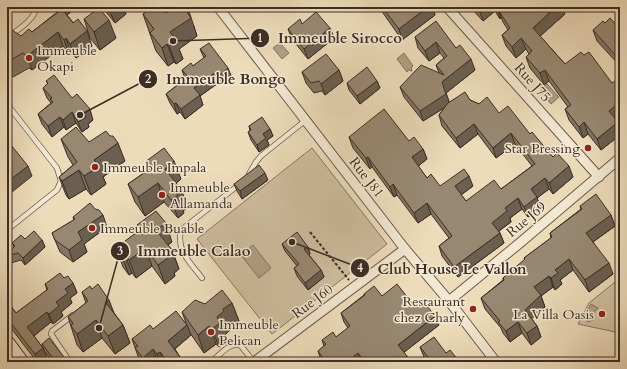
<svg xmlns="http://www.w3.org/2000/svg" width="627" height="369" font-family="Cardo,serif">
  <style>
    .green { fill: #cfbea0; stroke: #867662 }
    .water { fill: #b1a087; stroke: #82725f }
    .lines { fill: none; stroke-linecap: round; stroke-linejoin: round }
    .service-casing { stroke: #68594a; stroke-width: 6 }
    .minor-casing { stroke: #68594a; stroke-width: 11 }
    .secondary-casing { stroke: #3c2d24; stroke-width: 15 }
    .path { stroke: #3c2d24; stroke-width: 2; stroke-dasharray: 3 2; stroke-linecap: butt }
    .service { stroke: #f3e8d2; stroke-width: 4.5 }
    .minor { stroke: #f3e8d2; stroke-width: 9 }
    .secondary { stroke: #f3e8d2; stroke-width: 13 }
    .wall { fill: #837562; stroke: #3c2d24 }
    .shaded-wall { fill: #6a5f50; stroke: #3c2d24 }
    .building { fill: #988872; stroke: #3c2d24 }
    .poi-dot { fill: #8f2418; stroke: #f3e8d2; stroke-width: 1.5 }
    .labels { text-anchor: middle; stroke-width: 3; stroke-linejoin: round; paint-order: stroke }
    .poi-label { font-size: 14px; fill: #3c2d24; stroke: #f3e8d2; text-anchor: start }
    .street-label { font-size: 14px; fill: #3c2d24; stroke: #f3e8d2 }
    .leader { fill: none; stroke: #3c2d24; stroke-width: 1.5 }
    .callout-dot { fill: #3c2d24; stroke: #f3e8d2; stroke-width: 1.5 }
    .mark-label { font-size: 12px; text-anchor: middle; font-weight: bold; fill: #fff }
    .callout-label { font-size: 15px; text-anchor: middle; font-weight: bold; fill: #3c2d24; stroke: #f3e8d2; stroke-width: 3; stroke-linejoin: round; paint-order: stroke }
  </style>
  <rect width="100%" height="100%" fill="#eddcba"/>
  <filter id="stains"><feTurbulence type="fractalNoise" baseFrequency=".005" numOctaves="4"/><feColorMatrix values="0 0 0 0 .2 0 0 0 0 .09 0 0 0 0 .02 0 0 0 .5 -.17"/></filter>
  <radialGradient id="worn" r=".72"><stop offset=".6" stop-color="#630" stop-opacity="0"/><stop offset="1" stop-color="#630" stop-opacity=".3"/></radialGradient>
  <g class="green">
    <polygon points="312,148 387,244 272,334 197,239"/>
    <polygon points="620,278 620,333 578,324 589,303"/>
  </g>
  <g class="water">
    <polygon points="280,43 289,53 282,59 273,48"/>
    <polygon points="404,53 413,66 411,68 412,71 408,70 407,72 397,59"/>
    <polygon points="547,84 559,97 551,104 540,91"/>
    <polygon points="253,245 271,268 259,278 241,255"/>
    <path d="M591 304 598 308 594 312 593 320 588 322 585 319C584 314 589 309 591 304Z"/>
  </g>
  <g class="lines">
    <defs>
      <g id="service">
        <path d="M7 38C16 31 36 19 36 7"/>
        <polyline points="7,104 57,168 61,181 57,190 7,230"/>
        <polyline points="249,174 256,162 261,156 306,120"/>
        <path d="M202 278C190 262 176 251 181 230L240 184"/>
        <polyline points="70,362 51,334 52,331 73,315"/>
        <path d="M211 362C219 356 231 340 241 346L254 362"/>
      </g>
      <g id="minor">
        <polyline points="218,7 405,249 449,301 496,362"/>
        <polyline points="447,7 599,177"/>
        <polyline points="449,301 521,242 620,158"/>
        <polyline points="7,361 16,354"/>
        <polyline points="254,362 405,249"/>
      </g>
      <polyline id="secondary" points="7,342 22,362"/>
    </defs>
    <use href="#service" class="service-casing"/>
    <use href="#minor" class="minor-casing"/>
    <use href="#secondary" class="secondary-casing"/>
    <polyline class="path" points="310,232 349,280"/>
    <use href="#service" class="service"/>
    <use href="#minor" class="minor"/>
    <use href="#secondary" class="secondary"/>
  </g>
  <g class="wall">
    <polygon points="60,7 77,7 67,15 92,46 76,58 71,53 69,55 63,46 32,70 29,68 13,77 7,73 7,41 32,32 61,9"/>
    <polygon points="102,7 123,7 126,14 115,23"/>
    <polygon points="148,7 166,13 195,27 194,27 197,36 179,49 183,59 176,64 174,62 168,66 156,51 143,14 149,10"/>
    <polygon points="380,7 433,7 435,15 402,40 383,13"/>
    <polygon points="470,7 503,7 503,8 565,14 540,36 565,64 620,116 616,120 618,122 620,128 620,135 601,150 588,134 583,138 569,120 565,109 568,107 549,81 544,85 530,68 526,57 529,54 526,49 516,58 506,46 502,35 508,30 503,22 501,17 500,19 495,11 483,21"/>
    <polygon points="84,19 116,38 100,50 90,38"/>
    <polygon points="605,23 620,29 620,66 597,41 593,30"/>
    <polygon points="302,24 330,28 334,38 308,59 292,39 288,29"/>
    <polygon points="415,37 456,48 475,70 446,93 449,102 470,100 499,113 530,134 573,177 553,194 549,189 537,198 541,208 528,217 522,209 510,218 511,222 499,231 504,243 458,277 442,256 439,246 449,238 431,214 418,223 397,195 394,197 372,167 370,169 353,148 349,137 409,141 423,149 427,159 418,166 427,178 440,186 473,186 461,195 466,201 501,189 532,166 515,144 496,158 478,134 460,148 442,126 439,115 444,108 423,121 404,97 400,87 439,73 436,65 444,58 440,53 429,61 418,48"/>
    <polygon points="200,49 232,78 223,84 221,81 200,96 203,105 185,119 180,112 177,114 170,103 166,94 185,79 182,70 193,66 204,58"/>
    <polygon points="339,70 343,81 325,95 322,91 314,93 306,83 302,72"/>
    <polygon points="46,81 72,98 93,120 88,124 89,127 82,132 76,123 66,130 64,127 52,137 42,124 38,114 51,103 47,98 43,88 48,84"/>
    <polygon points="377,81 380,88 360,104 349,90 347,83"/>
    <polygon points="249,126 270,129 273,136 267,140 269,145 259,152 251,140 248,132 250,131"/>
    <polygon points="61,139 89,142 125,161 103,177 106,184 91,195 86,189 69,199 66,195 59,177 73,165 68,157"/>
    <polygon points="145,162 181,179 176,183 188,207 183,211 184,213 178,218 164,202 145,216 135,202 128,184 148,170"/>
    <polygon points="268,180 242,199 237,191 234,184"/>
    <polygon points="580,206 611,215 615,226 593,242 613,274 589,292 573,270 560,280 562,284 555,290 553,287 541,296 545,307 531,318 537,326 541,337 531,345 522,333 510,342 503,333 501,328 485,309 481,298 503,280 503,278 525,260 524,258 551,238 550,233 581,209"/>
    <polygon points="73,217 107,227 84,244 87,252 73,262 60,252 52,233 74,220"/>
    <polygon points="137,225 172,242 168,245 172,250 179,269 174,273 175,276 165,284 152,266 136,278 132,273 129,275 123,267 116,248 139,231"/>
    <polygon points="25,239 42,240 45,247 25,265 21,260 7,264 7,256 14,247 12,243"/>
    <polygon points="282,244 308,247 310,254 309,255 321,270 324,277 308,290 297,276 294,268 297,266 285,251"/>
    <polygon points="64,278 73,283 77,293 70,298 72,303 61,312 63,316 53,324 51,322 34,336 43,348 47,358 42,362 37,362 7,323 7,301 16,313 47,290 45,284"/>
    <polygon points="82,292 114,313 123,325 130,343 115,354 102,338 83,352 77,345 68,317 86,303"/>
    <polygon points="364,294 382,296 415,307 439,325 404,352 409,362 323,362 321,360 318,351 324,346 322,340 336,337 348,328 344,322 341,313 364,295"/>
    <polygon points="232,303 239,321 230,327 231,329 225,335 227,341 219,347 216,344 204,353 190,333 191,335 175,349 180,357 182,362 159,362 157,360 154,362 141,362 139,359 132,339 153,329 186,323 182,312 205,304"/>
    <polygon points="42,344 68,362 53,362 44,351"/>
    <polygon points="420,347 446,353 458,360 459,362 428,362 424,357"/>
  </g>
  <g class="shaded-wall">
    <polygon points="65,7 77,7 66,15 63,8"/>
    <polygon points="116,7 123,7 126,14 115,23 110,12"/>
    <polygon points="428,7 433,7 435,15 402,40 399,29"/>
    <polygon points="485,7 494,7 495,11 483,21 480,12"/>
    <polygon points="497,7 503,7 501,15 499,11 501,17 500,19 497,9"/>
    <polygon points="556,7 562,7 565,14 537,39 533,28"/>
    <polygon points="188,8 197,36 179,49 183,59 176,64 169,46 170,32 186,11"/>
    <polygon points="109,20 116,38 100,50 94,32"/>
    <polygon points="330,28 334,38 308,59 304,49"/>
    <polygon points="87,31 92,46 76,58 70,44"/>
    <polygon points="58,32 63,46 32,70 27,56"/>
    <polygon points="66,38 71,53 69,55 64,40"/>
    <polygon points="521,38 526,49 516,58 512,47"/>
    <polygon points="436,42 440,53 429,61 425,51"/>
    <polygon points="167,44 174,62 168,66 162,48"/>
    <polygon points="620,55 620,65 617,57"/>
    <polygon points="471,59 475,70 446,93 450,104 423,121 420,111 442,82"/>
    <polygon points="228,68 232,78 223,84 220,75"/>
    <polygon points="339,70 343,81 325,95 321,84"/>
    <polygon points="545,70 549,81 544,85 540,73"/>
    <polygon points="217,71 221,81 200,96 203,105 185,119 181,109 194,88"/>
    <polygon points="377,81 380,88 360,104 357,96"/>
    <polygon points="620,102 620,116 613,122 609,111"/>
    <polygon points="176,103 180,112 177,114 174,104"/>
    <polygon points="90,109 93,120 88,124 89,127 82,132 78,122 84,114"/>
    <polygon points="72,112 76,123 66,130 63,120"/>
    <polygon points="60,117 64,127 52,137 48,126"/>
    <polygon points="584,122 588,134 583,138 579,127"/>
    <polygon points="618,122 620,128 620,135 601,150 597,139"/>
    <polygon points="474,124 478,134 460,148 456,138"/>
    <polygon points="270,129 273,136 267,140 269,145 259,152 257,145 263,134"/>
    <polygon points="511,133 515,144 496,158 493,148"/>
    <polygon points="118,143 125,161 103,177 106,184 91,195 84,176 94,160"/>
    <polygon points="423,149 427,159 416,168 412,157"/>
    <polygon points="368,157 372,167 370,169 366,158"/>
    <polygon points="174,161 181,179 171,187 165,169"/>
    <polygon points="28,166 32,176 7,196 7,182"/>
    <polygon points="569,166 573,177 553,194 549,183"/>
    <polygon points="79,170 86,189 69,199 62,181"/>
    <polygon points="265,173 268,180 242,199 240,191"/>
    <polygon points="469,176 473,186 458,197 455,186"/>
    <polygon points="545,178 549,189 537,198 541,208 528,217 524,207 531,189"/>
    <polygon points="158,183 164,202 145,216 138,197"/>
    <polygon points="393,184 397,195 394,197 390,187"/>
    <polygon points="181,189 188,207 183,211 184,213 178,218 171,200 176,193"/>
    <polygon points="518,198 522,209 510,218 511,222 496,233 492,223 505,208"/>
    <polygon points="427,203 431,214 418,223 414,213"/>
    <polygon points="103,215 107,227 84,244 87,252 73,262 69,250 78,232"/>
    <polygon points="611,215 615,226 590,244 586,233"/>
    <polygon points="166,223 172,242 163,248 156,230"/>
    <polygon points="500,233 504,243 458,277 454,267"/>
    <polygon points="42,240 45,247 25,265 23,258"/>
    <polygon points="308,247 310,254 307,257 304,249"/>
    <polygon points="146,248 152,266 136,278 129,260"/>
    <polygon points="172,250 179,269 174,273 175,276 165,284 158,265 167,255"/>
    <polygon points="125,255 132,273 129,275 122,257"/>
    <polygon points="569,259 573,270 560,280 562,284 555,290 551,278 555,270"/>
    <polygon points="609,263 613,274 589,292 585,280"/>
    <polygon points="321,270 324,277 308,290 305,283"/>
    <polygon points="549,276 553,287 541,296 545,307 529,321 525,310 534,287"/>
    <polygon points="73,283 77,293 70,298 72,303 61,312 63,316 53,324 49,314 65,289"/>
    <polygon points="109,300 116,318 106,303"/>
    <polygon points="232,303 239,321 230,327 231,329 225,335 227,341 219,347 212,329 217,317 223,309"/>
    <polygon points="47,312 51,322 31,338 27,327"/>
    <polygon points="435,316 439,325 402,354 398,345"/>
    <polygon points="96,320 102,338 83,352 77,334"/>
    <polygon points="518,322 522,333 510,342 506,331"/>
    <polygon points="123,325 130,343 115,354 108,336"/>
    <polygon points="187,325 191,335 172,351 168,341"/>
    <polygon points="209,326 216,344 204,353 198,335"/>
    <polygon points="537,326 541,337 531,345 527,333"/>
    <polygon points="43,348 47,358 42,362 38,362 35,354"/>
    <polygon points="153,349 157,360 154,362 144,362 143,358"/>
    <polygon points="160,352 164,362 160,362 157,354"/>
    <polygon points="358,353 361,362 347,362"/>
    <polygon points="407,356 409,362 407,362 405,358"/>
    <polygon points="180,357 182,362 173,362"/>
  </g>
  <g class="building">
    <polygon points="107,7 116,7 110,12"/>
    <polygon points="149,7 160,7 166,13 174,7 187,7 188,8 186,11 191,18 170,32 177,41 169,46 167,44 162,48 150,33 154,29 143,14 150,9"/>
    <polygon points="382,7 428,7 399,29"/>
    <polygon points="476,7 485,7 480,12"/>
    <polygon points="503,7 556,7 533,28 565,64 581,52 584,55 589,52 612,83 620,77 620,102 609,111 618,122 597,139 584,122 579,127 565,109 571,105 545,70 540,73 526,57 532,51 521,38 512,47 502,35 510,28 499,11"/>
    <polygon points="99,8 109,20 94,32 84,19"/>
    <polygon points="62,9 73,23 78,19 87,31 70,44 66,38 64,40 58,32 27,56 23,53 7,62 7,35 12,30 21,36 29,29 32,32"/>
    <polygon points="316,12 330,28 304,49 288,29 300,19 302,24"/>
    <polygon points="610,18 620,29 620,55 617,57 593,30 603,21 605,23"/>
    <polygon points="436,21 456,48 460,45 471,59 442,82 446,94 420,111 400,87 421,65 444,75 436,65 447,56 436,42 425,51 415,37"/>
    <polygon points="209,43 228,68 220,75 217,71 194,88 200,95 181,109 176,103 174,104 166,94 188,77 182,70 191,63 193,66 206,56 200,49"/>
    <polygon points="326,54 339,70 321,84 319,81 311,83 302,72"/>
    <polygon points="367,67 377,81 357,96 347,83"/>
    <polygon points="54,75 72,98 77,94 90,109 84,114 86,117 78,122 72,112 63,120 60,117 48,126 38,114 53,102 50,99 52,98 43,88 48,83 46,81"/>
    <polygon points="465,92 470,100 479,104 487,97 499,113 508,106 530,134 532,132 553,157 557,153 569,166 549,183 545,178 531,189 537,197 524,207 518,198 505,208 507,211 492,223 500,233 454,267 439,246 452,236 427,203 414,213 393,184 390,187 368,157 366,158 349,137 384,109 409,141 414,137 423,149 412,157 427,178 431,174 440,186 464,169 469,176 455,186 466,201 494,180 501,189 535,164 511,133 493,148 474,124 456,138 439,115 448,103"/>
    <polygon points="262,117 270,129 263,134 266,138 257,145 248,132 251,130 249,126"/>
    <polygon points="76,127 89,142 106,131 110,136 113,136 118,143 94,160 99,166 84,176 79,170 62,181 59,177 77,162 61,139"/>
    <polygon points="7,140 28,166 7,182"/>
    <polygon points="164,148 174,161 165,169 181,189 176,193 178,195 171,200 158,183 138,197 128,184 150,169 145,162"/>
    <polygon points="259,165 265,173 240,191 234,184"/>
    <polygon points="596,194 611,215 586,233 609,263 585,280 569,259 555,270 558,273 551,278 549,276 534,287 541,295 525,310 537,326 527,333 518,322 506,331 498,322 500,321 481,298 504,280 503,278 525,259 524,258 552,237 550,233 582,209 580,206"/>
    <polygon points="90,203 95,209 99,210 103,215 78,232 82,240 69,250 55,240 52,233 75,219 73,217"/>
    <polygon points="156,211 166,223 156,230 172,250 167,255 169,257 158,265 146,248 129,260 125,255 122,257 116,248 141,229 137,225"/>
    <polygon points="34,231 42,240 23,258 18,253 7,256 7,253 15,246 12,243 21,235 25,239"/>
    <polygon points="297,232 308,247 304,249 321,270 305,283 294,268 299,264 282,244"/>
    <polygon points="60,273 64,278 68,276 73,283 65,289 68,293 56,302 59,306 49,314 47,312 27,327 43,348 35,354 7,318 7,301 16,313 48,289 45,284"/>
    <polygon points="98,284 109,300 106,303 123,325 108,336 96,320 77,334 71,326 73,323 68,317 88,301 82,292 90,286 92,289"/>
    <polygon points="397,284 415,307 423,301 435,316 398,345 407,356 405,358 408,362 365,362 358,353 347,362 326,362 318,351 326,344 322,340 333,332 336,337 350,326 341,313 365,295 364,294 374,286 382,296"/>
    <polygon points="222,290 232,303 223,309 224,311 217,317 220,323 212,329 209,326 198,335 182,312 195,300 205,304"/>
    <polygon points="176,311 187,325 168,341 180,357 173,362 168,362 160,352 157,354 153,349 143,358 135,348 138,346 132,339 150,325 153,329"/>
    <polygon points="434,337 446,353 450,350 458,360 456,362 432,362 420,347"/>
    <polygon points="49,338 68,362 56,362 42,344"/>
  </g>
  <g class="poi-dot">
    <circle cx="29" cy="58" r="4"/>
    <circle cx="588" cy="148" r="4"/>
    <circle cx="95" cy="167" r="4"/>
    <circle cx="162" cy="195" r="4"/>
    <circle cx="92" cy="228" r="4"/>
    <circle cx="473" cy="309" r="4"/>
    <circle cx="602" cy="314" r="4"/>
    <circle cx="211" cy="332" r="4"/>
  </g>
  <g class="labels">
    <g class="poi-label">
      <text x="37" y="55">Immeuble<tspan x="37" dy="16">Okapi</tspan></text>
      <text x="580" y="153" text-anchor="end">Star Pressing</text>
      <text x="103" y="172">Immeuble Impala</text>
      <text x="170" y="192">Immeuble<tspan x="170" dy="16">Allamanda</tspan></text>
      <text x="100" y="233">Immeuble Buable</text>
      <text x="465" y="306" text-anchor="end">Restaurant<tspan x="465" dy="16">chez Charly</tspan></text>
      <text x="594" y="319" text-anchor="end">La Villa Oasis</text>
      <text x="219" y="329">Immeuble<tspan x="219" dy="16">Pelican</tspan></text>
    </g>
    <g class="street-label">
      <text transform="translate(533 82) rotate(48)" y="5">Rue J75</text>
      <text transform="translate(367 177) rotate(52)" y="5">Rue J81</text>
      <text transform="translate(526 219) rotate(-40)" y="5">Rue J69</text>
      <text transform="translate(312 301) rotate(-37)" y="5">Rue J60</text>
    </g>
  </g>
  <path class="leader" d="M173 41L260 38M80 115L148 79M99 328L120 251M292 242L360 268"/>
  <g class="callout-dot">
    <circle cx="173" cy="41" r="4"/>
    <circle cx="80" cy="115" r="4"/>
    <circle cx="99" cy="328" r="4"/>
    <circle cx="292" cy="242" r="4"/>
    <circle cx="260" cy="38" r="10"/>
    <circle cx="148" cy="79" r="10"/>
    <circle cx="120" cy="251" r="10"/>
    <circle cx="360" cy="268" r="10"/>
  </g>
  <g class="mark-label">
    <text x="260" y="42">1</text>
    <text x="148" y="83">2</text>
    <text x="120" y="255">3</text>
    <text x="360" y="272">4</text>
  </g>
  <g class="callout-label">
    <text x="340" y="43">Immeuble Sirocco</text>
    <text x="226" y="84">Immeuble Bongo</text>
    <text x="194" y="256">Immeuble Calao</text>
    <text x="452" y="274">Club House Le Vallon</text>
  </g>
  <rect width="627" height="369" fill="none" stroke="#eddcba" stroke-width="24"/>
  <rect x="8" y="8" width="611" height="353" fill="none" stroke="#3c2d24" stroke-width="2"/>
  <rect x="12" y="12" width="603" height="345" fill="none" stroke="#3c2d24"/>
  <rect width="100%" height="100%" filter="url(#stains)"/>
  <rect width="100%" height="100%" fill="url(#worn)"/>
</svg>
